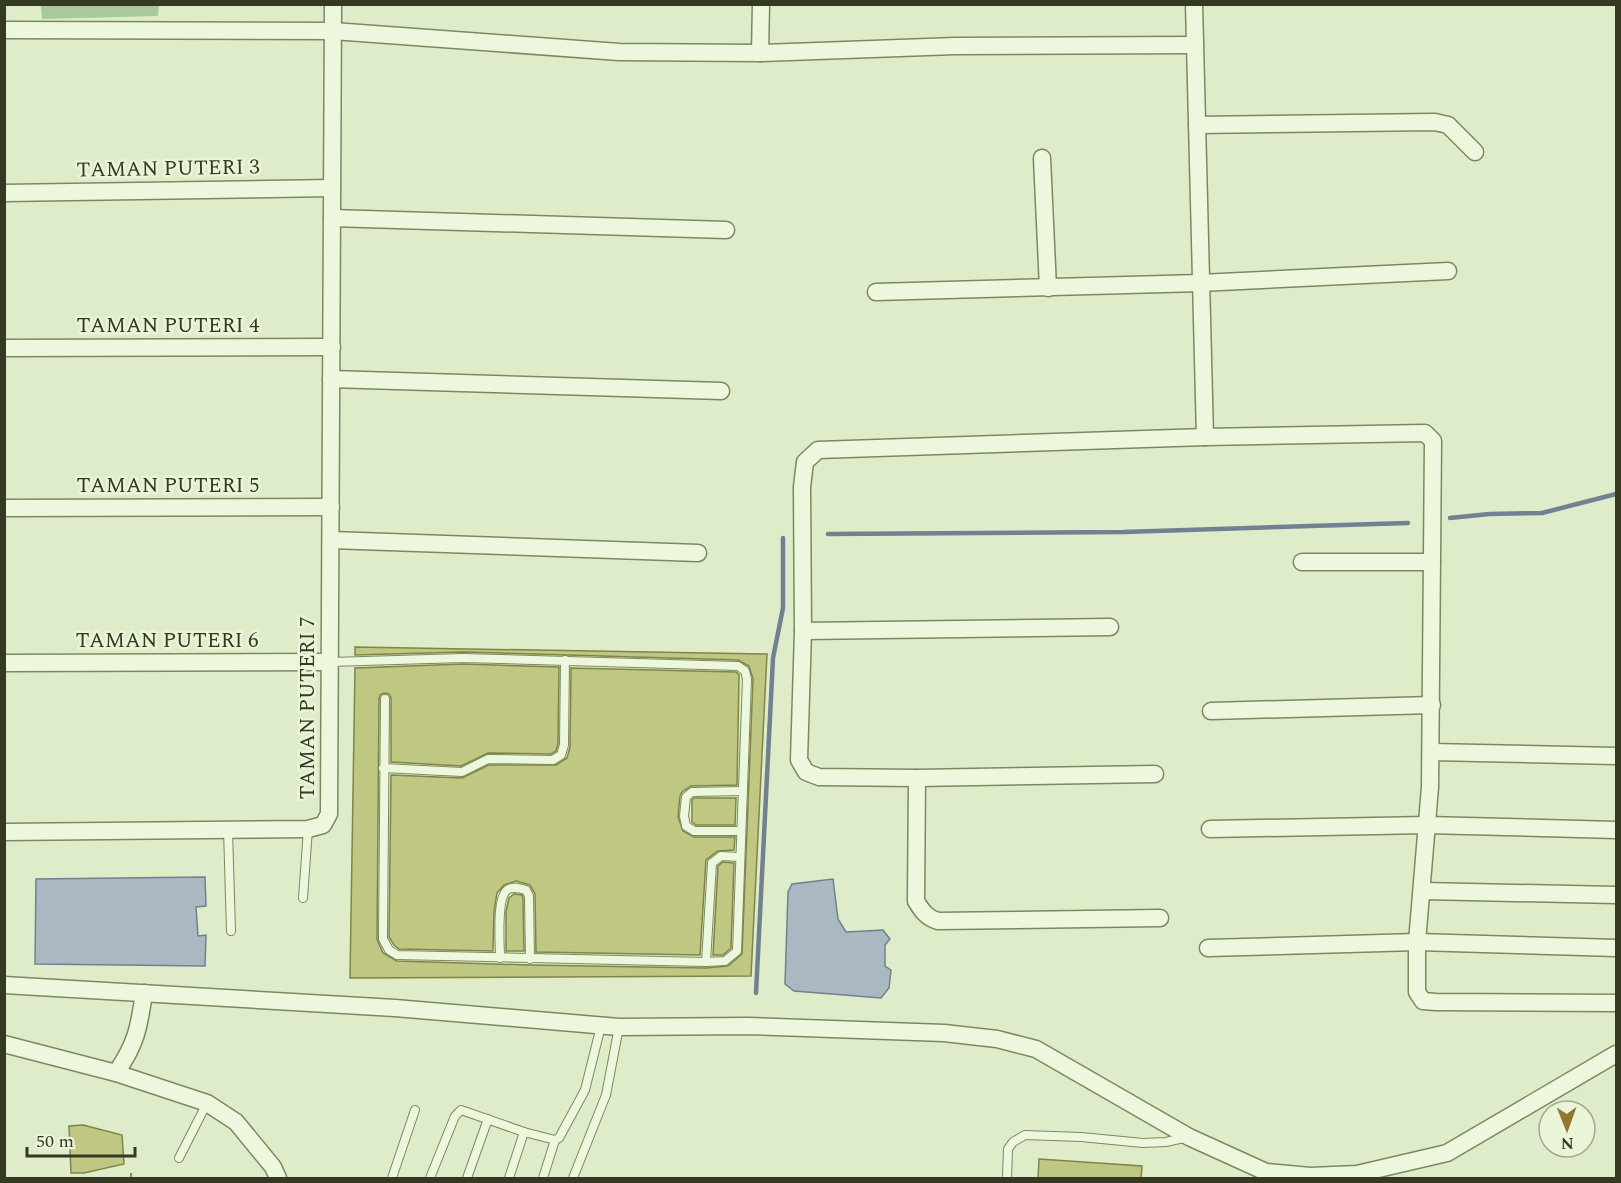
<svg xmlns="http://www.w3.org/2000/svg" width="1621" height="1183" font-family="Spectral,serif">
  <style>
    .green { fill: #a6ca9e }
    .water { fill: #aab8c1; stroke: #71818f; stroke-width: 1.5 }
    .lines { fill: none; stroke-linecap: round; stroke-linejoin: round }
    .stream { stroke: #71818f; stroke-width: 4.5 }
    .building { fill: #bfc783; stroke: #7f8547; stroke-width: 1.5 }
    .lane-casing { stroke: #7e885f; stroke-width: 10 }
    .street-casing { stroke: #7e885f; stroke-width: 19 }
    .path { stroke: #7e885f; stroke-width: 2; stroke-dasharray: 4.5 3; stroke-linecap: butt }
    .lane { stroke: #edf7dd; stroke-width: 8 }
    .street { stroke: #edf7dd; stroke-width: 16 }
    .labels { text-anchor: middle; stroke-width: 5; stroke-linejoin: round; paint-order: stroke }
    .street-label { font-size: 21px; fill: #353922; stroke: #e9f4d9 }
  </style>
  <rect width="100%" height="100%" fill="#deecca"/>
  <polygon class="green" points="41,5 41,4 159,5 158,16 42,19"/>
  <g class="water">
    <polygon points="205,877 206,906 196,907 198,936 206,935 205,966 35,964 36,879"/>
    <polygon points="833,879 838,919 846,932 883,930 890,939 885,945 885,966 891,970 889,988 881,998 794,991 785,984 788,892 792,884"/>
  </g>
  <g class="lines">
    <g class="stream">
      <polyline points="1450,518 1489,514 1542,513 1616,494"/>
      <polyline points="828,534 1124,532 1408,523"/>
      <polyline points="756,993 773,658 783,608 783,538"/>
    </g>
  </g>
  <g class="building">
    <polygon points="355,647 767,654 751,976 350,978 355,668 463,664 559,667 558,744 556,751 551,754 488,753 461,766 391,762 391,698 389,694 384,693 380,695 379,699 377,939 383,953 397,961 530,965 706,968 728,966 742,954 753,679 749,666 738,660 463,652 355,655"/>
    <polygon points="571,668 736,672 739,675 737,785 691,786 682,792 680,796 678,817 683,831 694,837 735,837 734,850 718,851 706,860 700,955 536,952 535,894 530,885 516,881 504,885 497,893 494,911 493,951 399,949 394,945 389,937 391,775 462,778 489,765 556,765 567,758 570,747"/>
    <polygon points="694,798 736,798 735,825 696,825 692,822 692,800"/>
    <polygon points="723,862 734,863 731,948 723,955 713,955 718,866"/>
    <polygon points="514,894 522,895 523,898 524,951 506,951 506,912 509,898"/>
    <polygon points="83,1125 122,1135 124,1164 84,1173 71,1173 69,1126"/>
    <polygon points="1039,1159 1142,1166 1141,1179 1038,1179"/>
  </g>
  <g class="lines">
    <defs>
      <g id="lane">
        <polyline points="330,662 463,658 738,666 745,671 747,679 737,951 725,961 706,962 397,955 389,950 383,939 385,699"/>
        <polyline points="383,768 462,772 488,759 553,760 561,755 564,745 565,660"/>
        <polyline points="228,830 231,931"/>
        <polyline points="741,831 694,831 686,826 684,816 686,797 692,792 743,791"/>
        <polyline points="303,898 308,829"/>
        <path d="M500 958C500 944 496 899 507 890 512 886 519 888 526 890L529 896 530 959"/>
        <polyline points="706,962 712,863 721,856 740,857"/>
        <polyline points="179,1158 207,1103"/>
        <polyline points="392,1178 415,1110"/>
        <polyline points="430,1178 455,1116 461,1110 524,1132 555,1140 559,1138 585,1090 601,1026"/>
        <polyline points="467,1178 488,1119"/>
        <polyline points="509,1178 524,1132"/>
        <polyline points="543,1178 555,1140"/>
        <polyline points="573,1178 606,1095 619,1027"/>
        <polyline points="1007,1178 1008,1149 1013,1142 1025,1135 1081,1137 1143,1143 1166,1142 1188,1137"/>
      </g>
      <g id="street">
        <polyline points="761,4 760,53 955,46 1195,45"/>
        <polyline points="1194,4 1205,437"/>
        <polyline points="4,30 333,31 619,52 760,53"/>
        <polyline points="1197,125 1435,122 1448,125 1475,152"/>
        <polyline points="1042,158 1048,288"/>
        <polyline points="4,193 332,188"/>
        <polyline points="332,218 726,230"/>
        <polyline points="876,292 1200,283 1448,271"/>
        <polyline points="4,348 332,347"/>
        <polyline points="331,379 721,391"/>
        <polyline points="4,508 331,507"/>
        <polyline points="331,540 698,553"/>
        <polyline points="1302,562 1432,562"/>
        <polyline points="803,631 1110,627"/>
        <polyline points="4,663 330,662"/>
        <polyline points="1211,711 1432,705"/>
        <polyline points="1431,752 1616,756"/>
        <polyline points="1155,774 917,778 819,777 806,772 799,760 803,631 802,487 805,462 818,450 1205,437 1425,433 1433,441 1430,787 1417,942 1417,992 1423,1001 1436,1002 1616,1003"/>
        <path d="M917 778 916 901C922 911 927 918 938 921L1160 918"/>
        <polyline points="1210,829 1427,825 1616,830"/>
        <polyline points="4,832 308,829 323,825 329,814 333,4"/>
        <polyline points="1423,891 1616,895"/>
        <polyline points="1208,948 1417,942 1616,948"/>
        <polyline points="4,985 395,1008 619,1027 748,1026 944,1033 997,1039 1036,1049 1189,1137 1266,1172 1310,1176 1357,1174 1447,1153 1616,1054"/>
        <polyline points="4,1044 116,1073 207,1103 236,1122 273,1167 278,1178"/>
        <path d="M116 1073C136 1044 139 1028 144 993"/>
      </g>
    </defs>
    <use href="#lane" class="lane-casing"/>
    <use href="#street" class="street-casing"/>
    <polyline class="path" points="131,1173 131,1178"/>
    <use href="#lane" class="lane"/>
    <use href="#street" class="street"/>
  </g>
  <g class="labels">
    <g class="street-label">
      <text transform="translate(168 168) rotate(-1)" y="7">TAMAN PUTERI 3</text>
      <text x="168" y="332">TAMAN PUTERI 4</text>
      <text x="168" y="492">TAMAN PUTERI 5</text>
      <text x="167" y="647">TAMAN PUTERI 6</text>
      <text transform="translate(307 708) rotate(-90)" y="7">TAMAN PUTERI 7</text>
    </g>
  </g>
  <rect width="1621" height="1183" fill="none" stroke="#353922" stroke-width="12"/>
  <g transform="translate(1567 1129) rotate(179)"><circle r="28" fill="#e9f4d9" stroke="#a1a990" stroke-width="1.5"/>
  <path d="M0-4.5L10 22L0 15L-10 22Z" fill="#937633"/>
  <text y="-9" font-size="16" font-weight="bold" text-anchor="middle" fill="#353922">N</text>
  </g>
  <path d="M27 1147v9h108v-9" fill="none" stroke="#353922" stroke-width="3"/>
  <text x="36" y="1147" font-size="18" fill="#353922" stroke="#e9f4d9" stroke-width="4.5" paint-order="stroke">50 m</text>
</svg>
